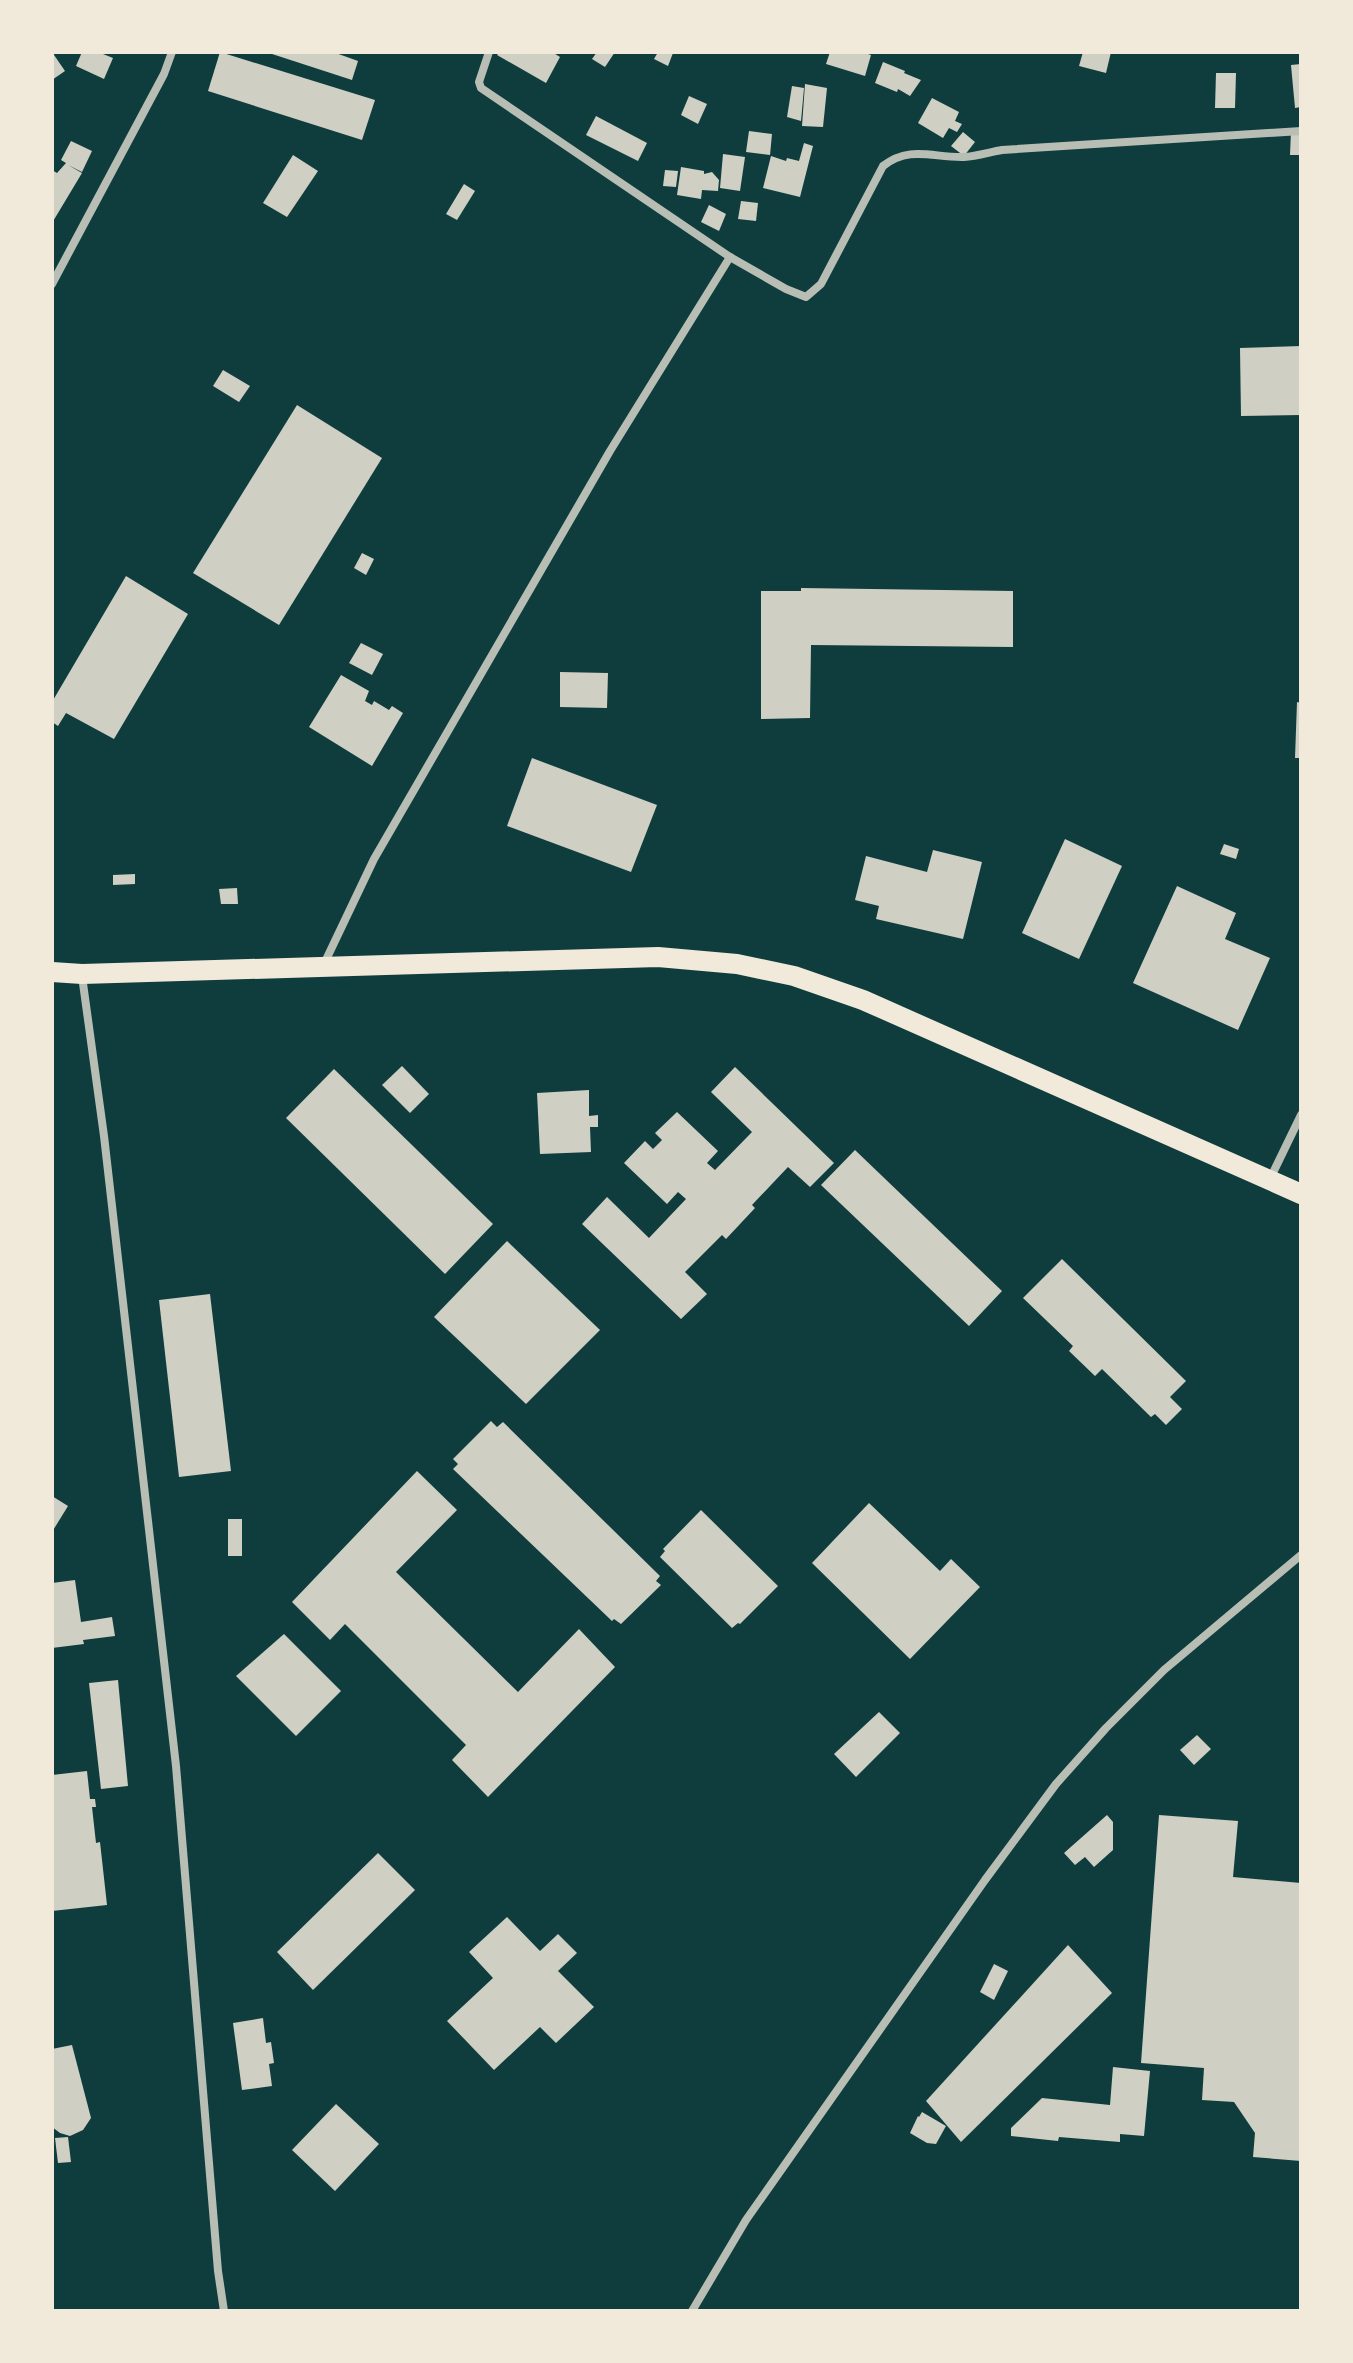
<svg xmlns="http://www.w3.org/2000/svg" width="1353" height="2363" font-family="'Asap Condensed',sans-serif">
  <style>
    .building { fill: #cfcfc3 }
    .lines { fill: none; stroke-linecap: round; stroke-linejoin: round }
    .minor { stroke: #b8beb3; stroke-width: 8 }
    .primary { stroke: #f1e9da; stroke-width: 20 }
  </style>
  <rect width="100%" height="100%" fill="#0f3d3e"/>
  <g class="building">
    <polygon points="52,52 65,71 52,80"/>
    <polygon points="82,52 98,52 113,58 104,79 76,66"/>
    <polygon points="220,52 375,100 362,140 208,91"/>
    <polygon points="333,52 358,61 352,80 269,53"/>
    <polygon points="499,52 552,52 560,57 546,83 497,55"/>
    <polygon points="597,52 615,52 605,67 592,59"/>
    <polygon points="658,52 673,53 668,66 654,59"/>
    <polygon points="830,52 862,52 871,55 865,76 826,64"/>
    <polygon points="1083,52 1111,52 1106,73 1079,66"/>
    <polygon points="883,62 905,71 904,73 921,80 910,96 898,89 897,92 875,83"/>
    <polygon points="1301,64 1301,107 1295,108 1291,65"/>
    <polygon points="1216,73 1236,73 1235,108 1215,108"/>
    <polygon points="805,84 827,88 823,127 802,126"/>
    <polygon points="792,86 804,88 801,121 787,117"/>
    <polygon points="689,96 707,104 698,124 681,115"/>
    <polygon points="932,98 959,112 955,121 962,124 957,132 949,128 943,138 918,123"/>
    <polygon points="596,116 647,143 638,161 586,135"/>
    <polygon points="749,131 772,134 770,155 746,152"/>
    <polygon points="1291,131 1301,132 1301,155 1290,155"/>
    <polygon points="963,132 975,142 964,156 951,146"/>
    <polygon points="71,141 92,151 82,172 68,165 82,173 52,223 52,170 57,173 66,163 61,160"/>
    <polygon points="804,143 813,146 800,197 763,188 771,156 786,161 787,158 799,161"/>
    <polygon points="723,154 745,157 740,191 720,188"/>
    <polygon points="293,155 318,171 287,217 263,203"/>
    <polygon points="681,167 704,171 704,174 712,172 719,180 718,191 702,190 701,199 677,195"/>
    <polygon points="665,170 678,171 676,187 663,186"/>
    <polygon points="464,184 475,191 457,220 446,214"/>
    <polygon points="741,201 758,203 756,221 738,219"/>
    <polygon points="709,205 726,214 719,231 701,222"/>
    <polygon points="1301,346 1301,415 1241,416 1240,348"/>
    <polygon points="223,370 250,386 239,402 213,386"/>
    <polygon points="297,405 382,458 279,625 193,573"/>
    <polygon points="362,553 374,559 366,575 354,568"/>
    <polygon points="126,576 188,614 114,739 66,713 58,726 52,722 52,702"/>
    <polygon points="801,588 1013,591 1013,647 811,645 810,718 761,719 761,591 801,591"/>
    <polygon points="361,643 383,654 372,675 349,663"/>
    <polygon points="560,672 608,673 607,708 560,707"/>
    <polygon points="341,675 369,691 365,701 372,705 374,701 389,710 392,706 403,713 372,766 309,727"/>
    <polygon points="1297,702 1301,703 1301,758 1295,758"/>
    <polygon points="532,758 657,805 631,872 507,826"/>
    <polygon points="1065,839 1122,866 1079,959 1022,933"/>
    <polygon points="1224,844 1239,849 1236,859 1220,854"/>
    <polygon points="933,850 982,862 963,939 876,919 879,906 855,900 866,856 927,872"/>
    <polygon points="135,874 135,884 113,885 113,875"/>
    <polygon points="1177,886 1236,913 1225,939 1270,958 1238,1030 1133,983"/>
    <polygon points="237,888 238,904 221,904 219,889"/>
    <polygon points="402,1066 429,1094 410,1113 382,1085"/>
    <polygon points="735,1067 834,1163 810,1187 788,1167 752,1205 755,1208 726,1239 722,1235 685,1272 707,1294 681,1319 582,1224 607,1197 649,1238 686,1199 678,1192 667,1204 624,1163 645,1141 653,1149 662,1140 655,1133 677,1112 718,1151 707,1163 715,1170 752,1132 711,1092"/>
    <polygon points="334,1069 493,1224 445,1274 286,1118"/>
    <polygon points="589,1090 589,1116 598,1115 598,1127 590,1127 591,1152 540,1154 537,1093"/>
    <polygon points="855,1150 1002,1291 969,1326 821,1185"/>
    <polygon points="507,1241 600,1330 526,1404 434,1317"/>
    <polygon points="1062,1259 1186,1381 1170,1397 1182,1409 1166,1425 1155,1414 1151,1417 1102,1369 1095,1376 1069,1351 1073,1346 1023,1298"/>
    <polygon points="210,1294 231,1471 179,1477 159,1300"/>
    <polygon points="491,1421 497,1427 503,1422 660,1576 656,1581 661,1585 621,1624 614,1619 612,1621 453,1469 458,1464 453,1459"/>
    <polygon points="417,1471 457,1510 396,1572 518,1692 579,1629 615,1667 488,1797 452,1760 466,1745 345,1624 330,1640 292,1602"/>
    <polygon points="52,1496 68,1506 52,1532"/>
    <polygon points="869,1503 940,1571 951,1559 980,1587 910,1659 812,1563"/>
    <polygon points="701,1510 778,1586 740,1624 738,1623 732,1628 660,1557 665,1551 663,1549"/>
    <rect x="228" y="1519" width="14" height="37"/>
    <polygon points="75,1580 81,1622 112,1617 115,1636 83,1640 84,1644 52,1648 52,1583"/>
    <polygon points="284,1634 341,1691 296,1736 236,1676"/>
    <polygon points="118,1680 128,1786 101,1789 89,1683"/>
    <polygon points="879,1712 900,1733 856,1777 834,1754"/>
    <polygon points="1197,1735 1211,1749 1194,1765 1180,1750"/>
    <polygon points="87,1771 90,1799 95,1799 96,1807 92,1807 96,1843 100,1842 107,1905 52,1911 52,1775"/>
    <polygon points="1107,1815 1113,1822 1113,1850 1094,1867 1085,1857 1075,1865 1064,1853"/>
    <polygon points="1159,1815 1238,1821 1233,1877 1301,1883 1301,2161 1253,2157 1255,2133 1234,2102 1202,2100 1204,2068 1141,2063"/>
    <polygon points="378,1853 415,1890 313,1990 277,1952"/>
    <polygon points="507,1917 540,1951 558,1934 577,1953 558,1971 594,2007 556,2043 540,2027 494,2070 447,2021 493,1978 469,1952"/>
    <polygon points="1068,1945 1112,1993 961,2142 926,2101"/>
    <polygon points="994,1964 1008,1971 994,2000 980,1992"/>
    <polygon points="263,2018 266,2043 271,2042 274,2063 269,2064 272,2086 242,2090 233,2023"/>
    <polygon points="72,2045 91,2118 83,2130 70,2136 60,2133 52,2127 52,2049"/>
    <polygon points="1113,2067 1150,2071 1144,2136 1120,2134 1120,2142 1059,2137 1058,2141 1011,2136 1011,2128 1042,2098 1110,2105"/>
    <polygon points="336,2104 379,2144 335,2191 292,2150"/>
    <polygon points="922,2112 946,2126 936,2144 927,2143 910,2133 918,2116 919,2117"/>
    <polygon points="68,2137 71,2162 58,2163 55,2138"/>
  </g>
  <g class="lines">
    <g class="minor">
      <path d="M489 52 479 82 481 88 730 257 786 289 806 297 821 284 883 166C910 145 933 158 964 157 977 156 990 152 1002 150L1301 131"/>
      <polyline points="52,284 164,74 172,52"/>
      <polyline points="324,964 374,859 610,451 730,257"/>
      <polyline points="82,976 104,1136 176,1766 218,2271 224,2311"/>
      <polyline points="1270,1179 1301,1115"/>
      <polyline points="692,2311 746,2220 985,1880 1056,1784 1106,1728 1164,1670 1301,1555"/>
    </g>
    <polyline class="primary" points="52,972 82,974 658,957 737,964 794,976 863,1000 1301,1194"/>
  </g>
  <rect width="1353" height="2363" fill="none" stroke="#f1e9da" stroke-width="108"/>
</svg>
